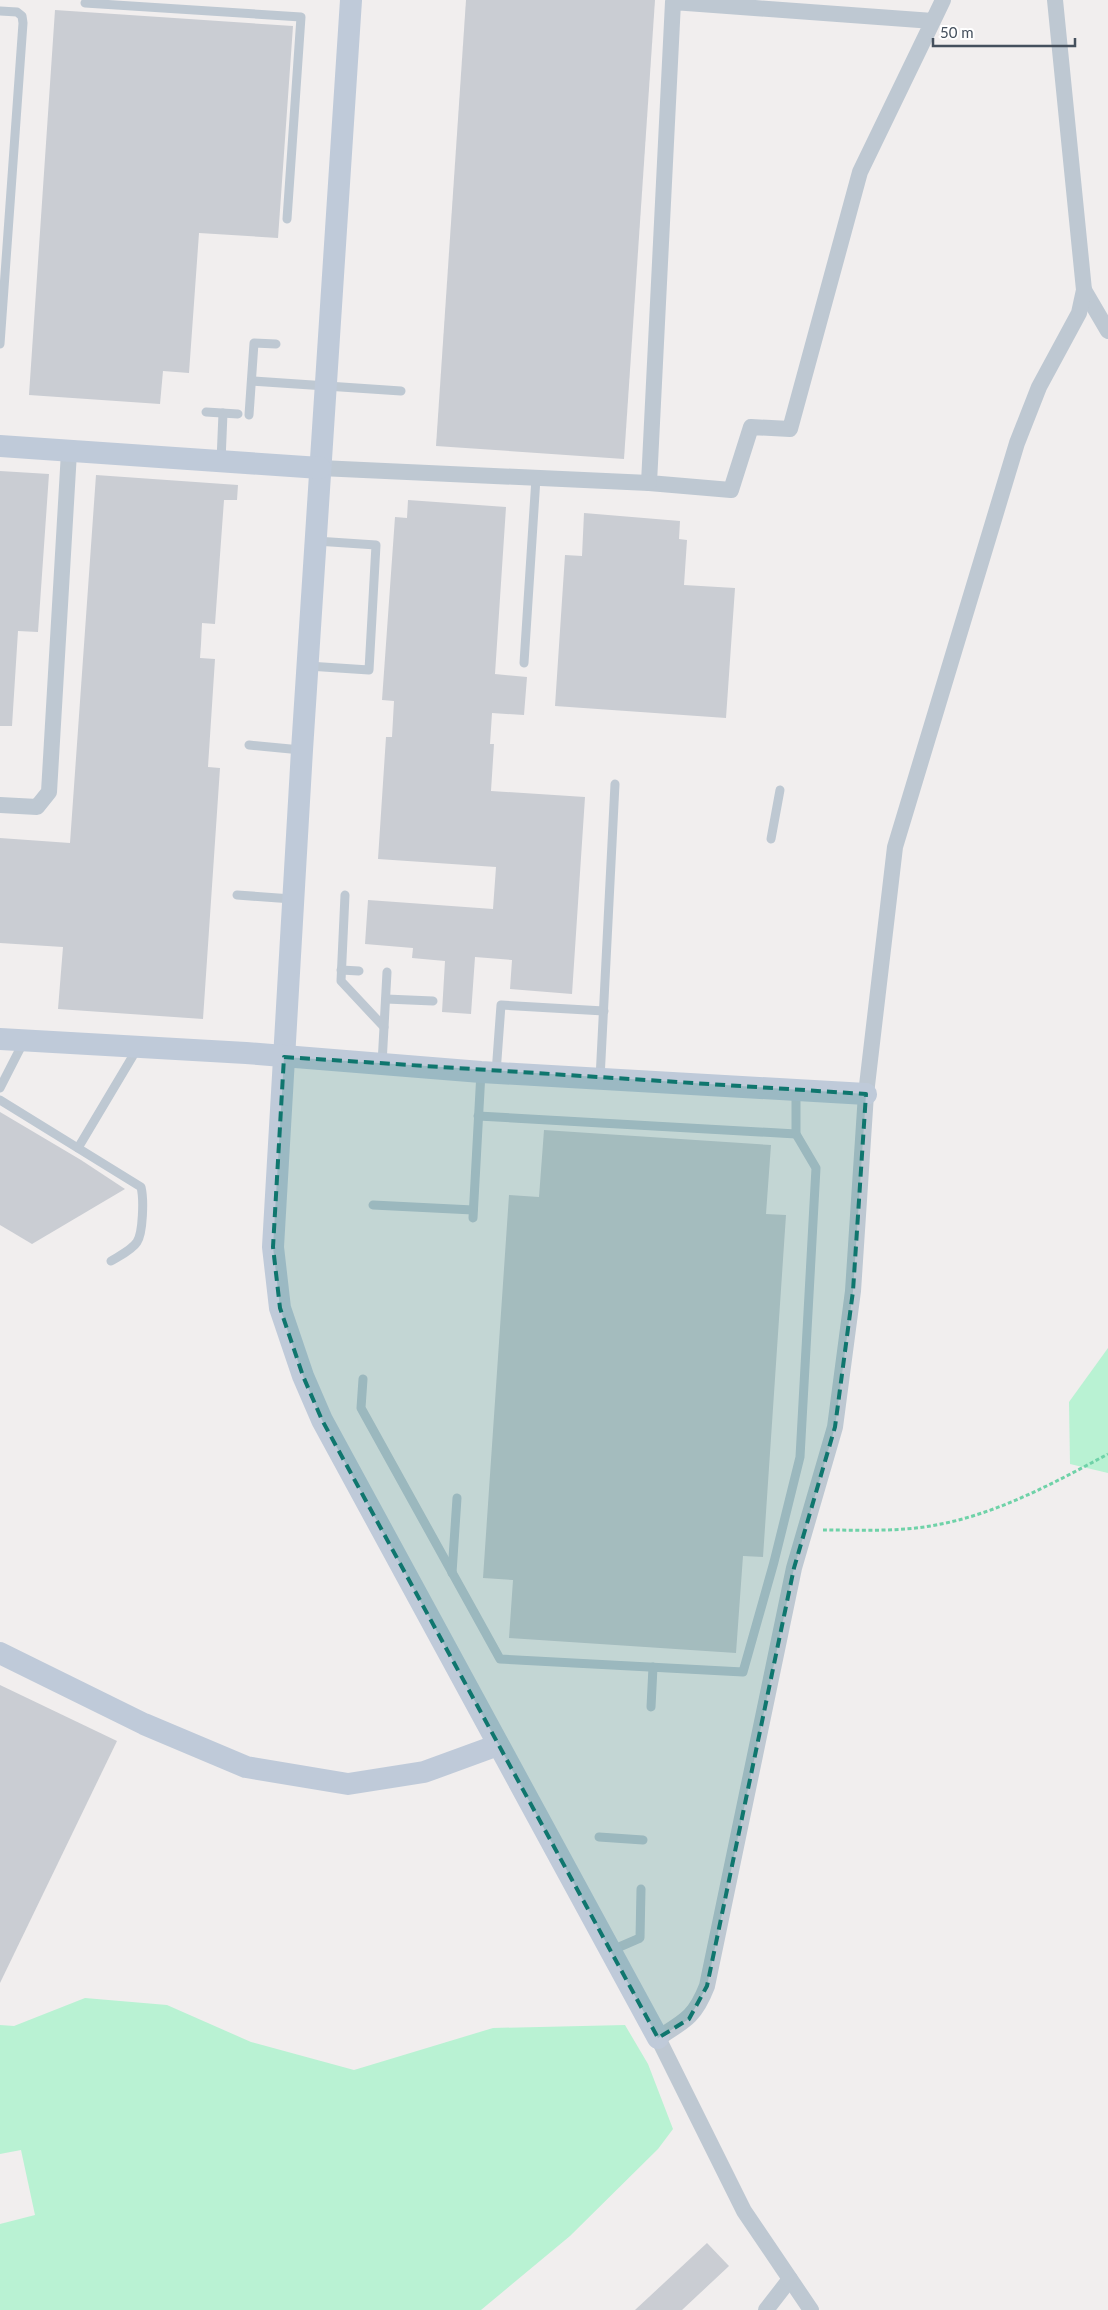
<svg xmlns="http://www.w3.org/2000/svg" width="1108" height="2310" font-family="Lato,sans-serif">
  <style>
    .green { fill: #b9f2d3 }
    .building { fill: #cacdd3 }
    .lines { fill: none; stroke-linecap: round; stroke-linejoin: round }
    .path { stroke: #6fd2a8; stroke-width: 3; stroke-dasharray: 4 2.5; stroke-linecap: butt }
    .lane { stroke: #bec8d2; stroke-width: 9 }
    .street { stroke: #bec8d2; stroke-width: 16 }
    .secondary { stroke: #bfcad9; stroke-width: 22 }
    .marked { fill: #0f766e; fill-opacity: 0.2; stroke: #0f766e; stroke-width: 4; stroke-dasharray: 10 6; stroke-linejoin: round }
  </style>
  <rect width="100%" height="100%" fill="#f1eeee"/>
  <g class="green">
    <polygon points="1108,1348 1108,1473 1070,1464 1069,1402"/>
    <polygon points="85,1998 167,2005 251,2042 354,2070 493,2028 625,2025 648,2064 673,2129 658,2149 570,2236 481,2310 0,2310 0,2224 35,2215 21,2150 0,2154 0,2025 14,2026"/>
  </g>
  <g class="building">
    <polygon points="466,0 655,0 624,459 436,446"/>
    <polygon points="55,10 293,26 278,238 199,233 189,373 163,371 160,404 29,395"/>
    <polygon points="0,471 49,474 38,632 18,631 12,726 0,726"/>
    <polygon points="96,475 238,485 237,500 224,500 215,624 202,623 201,644 200,658 215,659 208,767 220,768 203,1019 58,1009 63,947 0,943 0,838 70,843"/>
    <polygon points="408,500 506,507 495,674 527,677 524,715 492,713 490,744 494,744 491,791 585,797 572,994 510,989 512,960 475,957 471,1014 442,1012 445,961 412,958 413,948 365,944 368,900 493,909 496,867 378,859 386,737 392,737 394,701 382,700 395,517 407,518"/>
    <polygon points="584,513 680,521 679,539 687,540 684,585 735,588 726,718 555,706 565,555 582,556"/>
    <polygon points="0,1112 81,1160 125,1189 32,1244 0,1225"/>
    <polygon points="544,1130 771,1145 766,1214 786,1215 763,1557 743,1556 736,1653 509,1638 513,1580 483,1578 509,1195 539,1197"/>
    <polygon points="0,1685 117,1741 0,1983"/>
    <polygon points="707,2243 729,2266 682,2310 635,2310"/>
  </g>
  <g class="lines">
    <path class="path" d="M823 1530C860 1530 900 1532 936 1525 997 1514 1054 1483 1108 1454"/>
    <g class="lane">
      <polyline points="85,3 301,17 287,219"/>
      <polyline points="0,11 17,12 22,16 23,23 0,344"/>
      <polyline points="252,381 401,391"/>
      <polyline points="206,412 238,414"/>
      <polyline points="249,415 254,343 276,344"/>
      <polyline points="221,461 223,413"/>
      <polyline points="524,663 536,478"/>
      <polyline points="308,666 369,670 376,545 316,541"/>
      <polyline points="249,745 301,750"/>
      <polyline points="771,839 780,790"/>
      <polyline points="237,895 292,899"/>
      <polyline points="345,895 341,981 384,1027"/>
      <polyline points="341,970 359,971"/>
      <polyline points="386,999 433,1001"/>
      <polyline points="382,1064 387,972"/>
      <polyline points="496,1073 501,1005 604,1011"/>
      <polyline points="600,1079 615,784"/>
      <polyline points="0,1088 24,1041"/>
      <path d="M0 1100 141 1187C144 1199 143 1233 137 1242 132 1250 119 1256 111 1261"/>
      <polyline points="478,1116 796,1134"/>
      <polyline points="78,1148 137,1049"/>
      <polyline points="373,1205 473,1210"/>
      <polyline points="473,1218 481,1072"/>
      <polyline points="363,1379 361,1408 500,1659 743,1672 774,1562 800,1457 816,1168 796,1134 796,1090"/>
      <polyline points="452,1573 457,1498"/>
      <polyline points="651,1707 653,1667"/>
      <polyline points="599,1837 643,1840"/>
      <polyline points="610,1951 640,1938 641,1889"/>
    </g>
    <g class="street">
      <polyline points="933,21 673,2 649,483 731,490 751,427 790,429 860,172 933,21 943,0"/>
      <polyline points="1084,290 1108,331"/>
      <polyline points="320,468 649,483"/>
      <polyline points="0,805 37,807 49,792 69,452"/>
      <polyline points="766,2310 790,2279"/>
      <path d="M811 2310 744 2211 658 2038C685 2021 695 2017 707 1986L794 1568 835 1427 853 1291 866 1094 895 847 1017 443 1039 387 1079 313 1084 290 1055 0"/>
    </g>
    <g class="secondary">
      <polyline points="351,0 302,750 273,1247 280,1308 303,1376 322,1420 658,2038"/>
      <polyline points="0,446 320,468"/>
      <polyline points="0,1039 246,1053 481,1072 866,1094"/>
      <polyline points="0,1653 144,1724 246,1767 348,1784 424,1772 498,1745"/>
    </g>
  </g>
  <path class="marked" d="M284 1057 866 1094 853 1291 835 1427 794 1568 707 1986 689 2019 658 2038 322 1420 303 1376 280 1308 273 1247Z"/>
  <path d="M933 38v8h142v-8" fill="none" stroke="#45505d" stroke-width="2.5"/>
  <text x="940" y="38" font-size="15" fill="#45505d" stroke="#ffffff" stroke-width="4" paint-order="stroke">50 m</text>
</svg>
